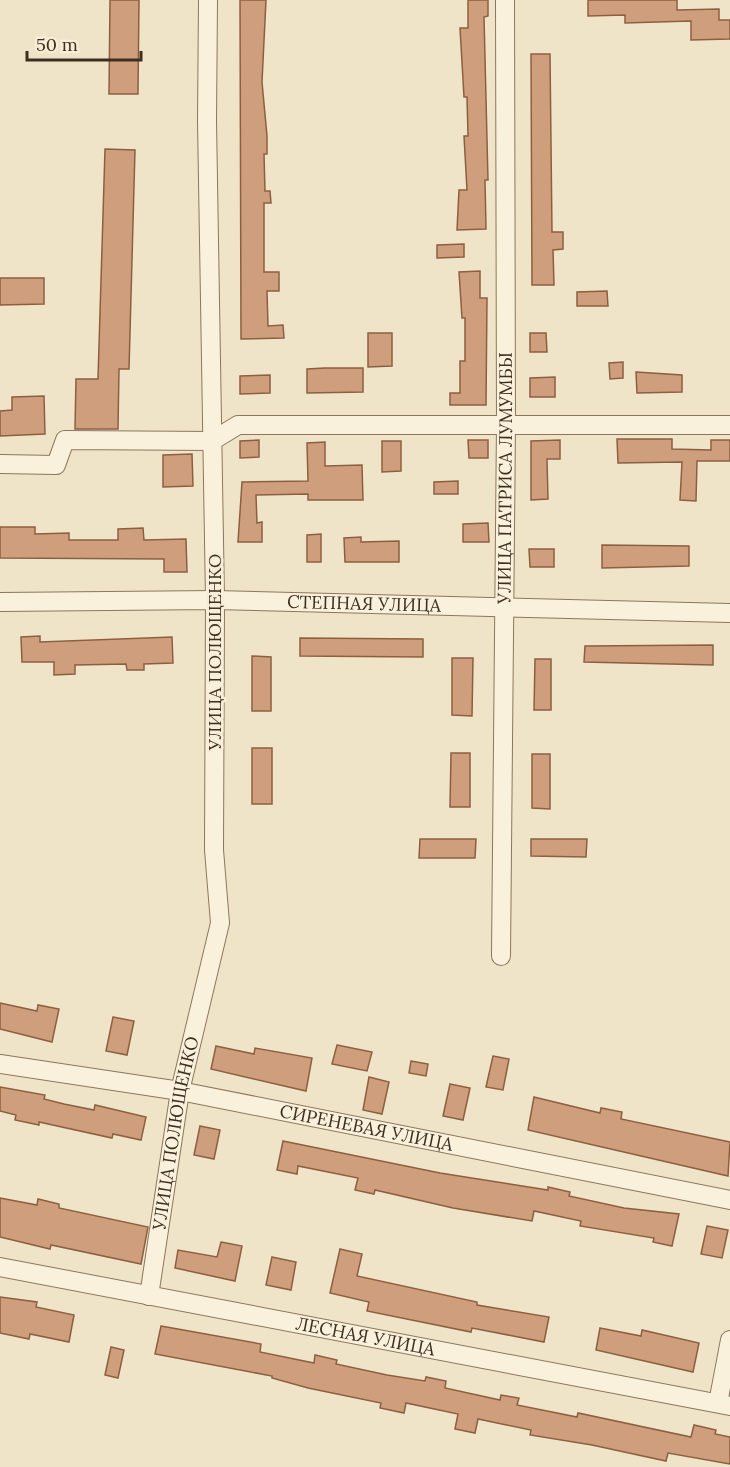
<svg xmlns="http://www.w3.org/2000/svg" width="730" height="1467" font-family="Lora,serif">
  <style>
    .building { fill: #cf9f7d; stroke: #8d5f41; stroke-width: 1.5 }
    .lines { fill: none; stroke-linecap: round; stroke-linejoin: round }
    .street-casing { stroke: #8d765c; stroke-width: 20 }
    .street { stroke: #faf1dc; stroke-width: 18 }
    .labels { text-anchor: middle; stroke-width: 5; stroke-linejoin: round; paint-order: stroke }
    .street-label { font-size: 18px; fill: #3d2e20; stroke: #f7eed8 }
  </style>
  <rect width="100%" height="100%" fill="#f0e4c8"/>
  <g class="building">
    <polygon points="110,0 139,0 138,94 109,94"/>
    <polygon points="240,0 266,0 262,82 267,136 267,154 264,154 265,191 270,191 271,203 264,203 264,272 279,272 279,291 267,291 268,326 283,325 284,338 241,339"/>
    <polygon points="468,0 488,0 488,16 484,17 488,180 485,180 486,229 457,230 459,190 467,190 464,136 468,136 467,97 464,97 460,28 468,28"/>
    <polygon points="588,0 677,0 677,10 719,9 719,20 730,20 730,39 691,40 691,21 625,23 625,15 588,16"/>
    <polygon points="531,54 550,54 552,232 563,232 563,249 553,250 554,285 532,285"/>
    <polygon points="105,149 135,150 129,369 119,369 118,429 75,429 76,379 98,379"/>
    <polygon points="464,244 464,257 437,258 437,245"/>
    <polygon points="480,271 480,298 487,298 486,405 450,405 450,393 460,393 460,361 465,361 465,318 462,318 459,272"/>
    <polygon points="0,278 44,278 44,304 0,305"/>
    <polygon points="607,291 608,306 577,306 577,292"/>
    <polygon points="368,333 392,333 392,366 368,367"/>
    <polygon points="530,333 546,333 547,352 530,352"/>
    <polygon points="623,362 623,378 610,379 609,363"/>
    <polygon points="325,368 363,368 363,392 307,393 307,369"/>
    <polygon points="636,372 682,375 682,392 637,393"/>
    <polygon points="270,375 270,393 240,394 240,376"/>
    <polygon points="555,377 555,397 530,397 530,378"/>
    <polygon points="44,396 45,434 0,436 0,411 12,410 12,397"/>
    <polygon points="617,439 672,439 672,449 711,450 711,440 730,440 730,461 697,461 696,501 680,500 682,462 618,463"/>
    <polygon points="259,440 259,457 240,458 240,441"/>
    <polygon points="468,440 488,440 488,458 469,458"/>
    <polygon points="560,440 560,459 547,459 548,499 531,500 531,441"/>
    <polygon points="382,441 401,441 401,471 382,472"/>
    <polygon points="325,442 325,466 362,465 363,500 308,500 308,494 256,495 257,523 262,522 262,542 238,542 242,482 308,481 307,443"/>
    <polygon points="192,454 193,486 163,487 163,455"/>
    <polygon points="458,481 458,494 434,494 434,482"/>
    <polygon points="488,523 489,542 463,542 463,524"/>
    <polygon points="0,527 35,527 35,534 69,533 69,540 118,540 118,529 143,528 144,540 186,539 187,572 164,572 164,559 0,558"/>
    <polygon points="321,534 321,562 307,562 307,535"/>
    <polygon points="361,537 361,542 399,541 399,562 345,562 344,538"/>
    <polygon points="602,545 689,546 689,566 602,568"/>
    <polygon points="529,549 554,549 554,567 530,567"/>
    <polygon points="40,636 40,642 172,637 173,663 144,664 144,670 127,670 126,664 75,665 75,674 54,675 54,662 22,662 21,637"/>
    <polygon points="300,638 423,639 423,657 300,656"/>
    <polygon points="713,645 713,665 584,662 585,646"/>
    <polygon points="252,656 271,657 271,711 252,711"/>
    <polygon points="452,658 473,658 472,716 452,715"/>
    <polygon points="535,659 551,659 551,710 534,710"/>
    <rect x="252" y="748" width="20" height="56"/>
    <polygon points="451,753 470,753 470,807 450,807"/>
    <polygon points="532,754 550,754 550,809 532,808"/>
    <polygon points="420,839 476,839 475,858 419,858"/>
    <polygon points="531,839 587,839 586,857 531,856"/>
    <polygon points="0,1003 37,1011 38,1005 59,1009 52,1042 0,1029"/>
    <polygon points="113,1017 134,1021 127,1055 106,1051"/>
    <polygon points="337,1045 372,1052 367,1071 332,1064"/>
    <polygon points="216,1046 254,1054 255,1048 312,1058 306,1091 211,1069"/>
    <polygon points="493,1056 509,1059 503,1090 486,1087"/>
    <polygon points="411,1061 428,1064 426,1076 409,1073"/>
    <polygon points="369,1077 389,1082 382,1114 363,1110"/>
    <polygon points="450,1084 470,1088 463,1120 443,1116"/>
    <polygon points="0,1087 45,1095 44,1099 64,1104 94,1110 95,1105 146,1117 141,1140 113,1134 112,1138 39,1122 39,1125 15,1120 16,1115 0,1111"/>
    <polygon points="534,1097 600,1113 601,1108 622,1112 621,1119 730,1142 728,1176 528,1130"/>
    <polygon points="200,1126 220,1130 214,1159 194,1155"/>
    <polygon points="283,1141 440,1173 548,1190 548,1187 570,1192 569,1196 624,1208 679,1214 672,1246 653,1242 654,1238 580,1226 581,1221 534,1211 532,1221 453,1208 375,1190 374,1194 355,1190 358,1178 298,1166 297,1174 277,1170"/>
    <polygon points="0,1198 37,1205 38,1199 59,1204 59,1208 148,1227 141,1264 51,1245 50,1249 0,1237"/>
    <polygon points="707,1226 728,1230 722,1258 701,1254"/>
    <polygon points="221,1242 242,1246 235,1281 175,1268 178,1250 217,1257"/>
    <polygon points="340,1249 362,1254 357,1276 477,1302 477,1305 549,1317 544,1342 472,1328 471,1332 367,1311 369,1302 330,1293"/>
    <polygon points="272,1257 296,1262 291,1290 266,1285"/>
    <polygon points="0,1297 37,1302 36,1307 74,1315 69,1342 30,1334 29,1339 0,1333"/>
    <polygon points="161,1326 261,1344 260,1352 314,1363 315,1355 337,1360 336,1364 387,1375 425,1381 426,1377 446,1381 445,1388 500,1400 501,1395 519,1398 517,1405 577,1417 578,1413 691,1437 694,1425 716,1430 715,1434 730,1437 730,1464 668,1453 666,1461 592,1445 530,1435 531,1430 478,1419 475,1433 455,1429 458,1414 406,1403 404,1413 380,1408 381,1403 308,1388 272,1378 272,1376 155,1354"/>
    <polygon points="600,1328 641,1336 642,1330 699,1343 693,1372 596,1350"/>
    <polygon points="111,1347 124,1350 118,1378 105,1375"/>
  </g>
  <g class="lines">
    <defs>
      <g id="street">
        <polyline points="0,464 56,465 65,440 212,441 238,425 730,425"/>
        <path id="s1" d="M0 602 215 600 730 613"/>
        <path id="s2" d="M501 956 506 423 505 0"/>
        <path id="s3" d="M0 1064 180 1091 730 1200"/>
        <path id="s4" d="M0 1267 730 1406"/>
        <path id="s5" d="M149 1296 180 1091 220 923 214 850 215 600 207 121 208 0"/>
        <polyline points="718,1403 730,1340"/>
      </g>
    </defs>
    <use href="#street" class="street-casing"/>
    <use href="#street" class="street"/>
  </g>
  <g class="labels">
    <g class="street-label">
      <text dy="6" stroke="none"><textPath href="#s2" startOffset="478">УЛИЦА ПАТРИСА ЛУМУМБЫ</textPath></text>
      <text dy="6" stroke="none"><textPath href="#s1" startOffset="364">СТЕПНАЯ УЛИЦА</textPath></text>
      <text transform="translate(215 652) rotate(-90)" y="6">УЛИЦА ПОЛЮЩЕНКО</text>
      <text dy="6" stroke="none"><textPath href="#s3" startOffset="372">СИРЕНЕВАЯ УЛИЦА</textPath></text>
      <text dy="6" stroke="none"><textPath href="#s5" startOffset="165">УЛИЦА ПОЛЮЩЕНКО</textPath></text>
      <text dy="6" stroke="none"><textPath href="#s4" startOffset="372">ЛЕСНАЯ УЛИЦА</textPath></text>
    </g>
  </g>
  <path d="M27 51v9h114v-9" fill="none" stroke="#3d2e20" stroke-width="3"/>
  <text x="36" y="51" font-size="18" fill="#3d2e20" stroke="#f7eed8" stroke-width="4.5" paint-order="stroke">50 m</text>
</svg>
